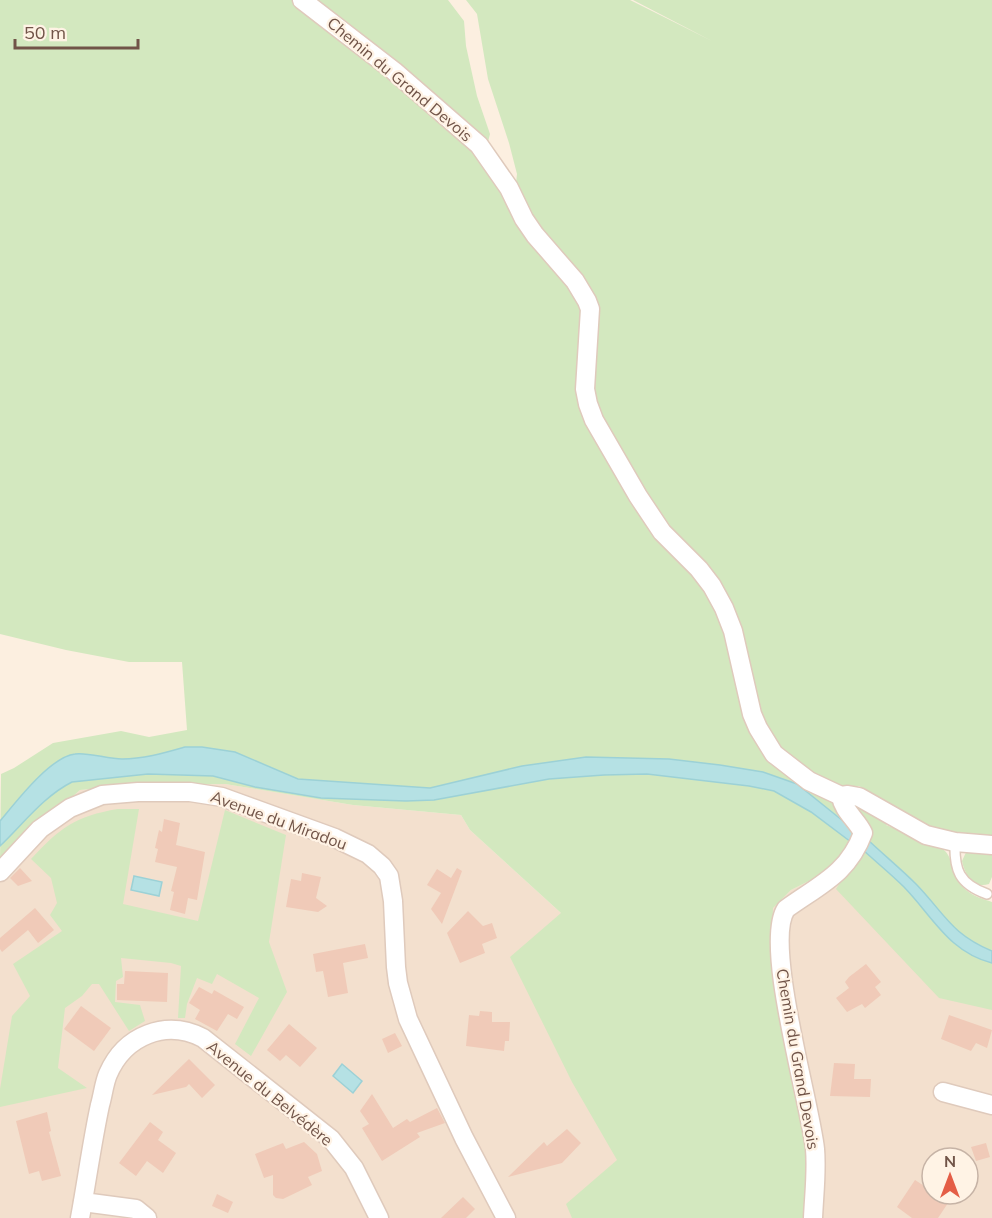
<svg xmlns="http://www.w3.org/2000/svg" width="992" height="1218" font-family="Mulish,sans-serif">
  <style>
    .residential { fill: #f3e0ce; fill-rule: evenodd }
    .green { fill: #d3e8bf }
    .water { fill: #b5e1e4; stroke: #9cd1d6; stroke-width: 1.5 }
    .building { fill: #f0cab8 }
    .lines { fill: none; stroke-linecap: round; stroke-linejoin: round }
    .service-casing { stroke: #dfcabc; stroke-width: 12 }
    .minor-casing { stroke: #dfcabc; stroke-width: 21 }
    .service { stroke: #fff; stroke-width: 9 }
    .minor { stroke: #fff; stroke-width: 18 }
    .labels { text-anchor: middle; stroke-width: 4.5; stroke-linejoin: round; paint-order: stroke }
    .street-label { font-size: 16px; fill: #715448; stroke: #fff3e5 }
  </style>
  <rect width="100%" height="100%" fill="#fcefe0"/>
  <path class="residential" d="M225 784 353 805 461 815 470 830 561 913 773 907 791 890 827 872 847 849 992 968V1218H0V861L80 790 134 785ZM932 1158H968V1194H932Z"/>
  <g class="green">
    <polygon points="0,0 296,0 516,183 517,174 509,143 488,79 477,14 466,0 630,0 712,41 633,0 992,0 992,837 941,833 859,786 844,788 858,833 827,872 791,890 773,908 772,942 806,1129 808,1218 572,1218 566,1204 617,1160 572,1082 510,957 561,913 470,830 461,815 353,805 225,784 134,785 80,790 0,861 1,774 14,768 53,743 121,731 149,737 187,730 182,662 129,662 66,650 0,634"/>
    <polygon points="315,0 448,0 464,21 466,46 477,96 490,134 488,142 328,9"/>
    <path d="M848 801 888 822 886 825 896 829 923 845 925 840C932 843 941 846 946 852 955 864 952 877 966 890 973 896 983 899 992 902V1010L939 998 836 889 868 839Z"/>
    <path d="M118 809H139L123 904 198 921 225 810 286 835 269 942 287 992 251 1056 235 1044 259 998 217 974 212 984 197 978 187 1004 185 1018H178L181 966 171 963 121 958 123 977 116 981 115 1002 140 1005 145 1021 129 1031 99 984H92L82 996 65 1008 58 1068 87 1088 0 1107V1089L12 1016 30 996 13 964 62 931 50 915 57 903 51 878 31 859C60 828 75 816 118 809Z"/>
    <path d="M968 848 992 851V877L989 884C973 889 965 875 962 861Z"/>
  </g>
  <g class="water">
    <path d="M185 747H202L235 752 298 779 430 788 522 766 586 757 669 759 720 765 763 772 797 784 858 833 851 842 811 812 774 791 749 786 647 774 604 775 549 779 434 800 406 801 321 798 255 787 213 776 148 774 72 782C44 796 23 824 0 846V821C16 802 50 757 75 754 87 752 108 759 122 759 144 759 164 753 185 747Z"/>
    <path d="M868 840C884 855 901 869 916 884 945 914 951 934 992 951V963C949 952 933 917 904 887 891 874 876 862 862 849Z"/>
    <polygon points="134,876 162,882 159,896 131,890"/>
    <polygon points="342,1064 362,1081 353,1093 333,1076"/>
  </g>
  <g class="building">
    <polygon points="164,819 180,823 176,845 205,852 197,900 188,898 185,914 170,910 174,892 171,891 177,867 155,862 158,849 155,848 159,830 162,832"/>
    <polygon points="20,868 32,881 18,886 10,878"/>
    <polygon points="457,868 462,871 442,924 431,909 441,893 427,885 437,869 451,878"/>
    <polygon points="302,873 321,877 316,898 327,906 318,912 286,907 291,879 301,881"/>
    <polygon points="35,908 54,930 38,943 28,930 2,952 0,949 0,938"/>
    <polygon points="468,911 483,926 492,923 497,938 482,944 485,953 460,963 447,933"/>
    <polygon points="365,944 368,958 343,963 348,993 328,997 323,971 316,972 313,954"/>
    <polygon points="866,964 881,982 875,987 881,995 865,1008 862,1004 847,1012 836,998 849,988 845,982 849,977"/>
    <polygon points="125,971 168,973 167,1002 117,1000 117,984 124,984"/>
    <polygon points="199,987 212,994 214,990 244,1007 237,1019 228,1014 217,1031 195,1019 200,1010 189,1003"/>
    <polygon points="81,1006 111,1028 94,1051 64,1029"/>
    <polygon points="480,1011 492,1012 492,1022 510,1022 509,1041 505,1041 504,1051 466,1046 469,1015 479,1016"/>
    <polygon points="949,1015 992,1030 987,1048 976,1043 971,1051 941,1039"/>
    <polygon points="289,1024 317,1048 300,1067 286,1055 280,1061 267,1050"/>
    <polygon points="395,1033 402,1046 388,1053 382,1039"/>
    <polygon points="189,1059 215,1085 202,1098 189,1084 186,1087 152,1095"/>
    <polygon points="834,1063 855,1064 854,1079 871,1079 870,1097 830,1096"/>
    <polygon points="372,1094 393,1128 407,1119 410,1122 437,1108 445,1123 417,1133 420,1137 382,1161 362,1128 369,1124 360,1111"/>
    <polygon points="47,1112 51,1131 49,1132 61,1176 42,1181 39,1171 29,1174 16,1121"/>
    <polygon points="150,1122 163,1132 158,1140 176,1153 163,1173 147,1161 136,1176 119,1163"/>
    <polygon points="567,1129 581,1143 562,1163 508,1177 544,1142 547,1146"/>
    <polygon points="304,1142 317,1154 322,1171 308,1177 312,1185 283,1199 276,1198 273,1195 273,1175 264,1178 255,1154 283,1143 286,1149"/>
    <polygon points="986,1143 990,1157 976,1161 971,1147"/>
    <polygon points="915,1180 932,1191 932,1194 954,1194 938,1218 912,1218 897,1207"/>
    <polygon points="217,1194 233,1202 228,1213 212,1206"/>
    <polygon points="463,1197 475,1209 466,1218 441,1218"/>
  </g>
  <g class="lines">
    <defs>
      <path id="service" d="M955 842C954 870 959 884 987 894"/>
      <g id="minor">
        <polyline points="302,0 394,71 479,145 509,188 524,219 535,235 575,281 587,301 590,309 585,389 588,404 594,420 638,496 662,532 699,569 712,586 724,608 733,631 752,714 758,728 774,754 809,781 841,796 848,795 859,797 926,835 955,842 992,845"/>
        <polyline points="0,872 40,829 70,808 102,795 138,792 190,792 222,797 335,838 368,854 382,866 389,876 393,901 396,967 398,983 408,1019 464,1138 506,1218"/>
        <polyline points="943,1092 992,1105"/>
        <polyline points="83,1202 136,1209 147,1218"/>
        <path d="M80 1218C87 1180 92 1142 100 1105 103 1095 104 1083 108 1074 125 1035 166 1019 203 1038L331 1139 354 1168 379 1218"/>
        <path d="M813 1218C814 1195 817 1171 815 1149 810 1102 763 943 786 909 819 885 848 874 863 833 857 820 843 811 841 796"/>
      </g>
    </defs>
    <use href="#service" class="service-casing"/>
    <use href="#minor" class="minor-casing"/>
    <use href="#service" class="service"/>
    <use href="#minor" class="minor"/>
  </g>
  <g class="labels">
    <g class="street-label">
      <text transform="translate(400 79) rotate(40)" y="6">Chemin du Grand Devois</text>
      <text transform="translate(279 820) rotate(20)" y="6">Avenue du Miradou</text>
      <text transform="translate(798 1059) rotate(80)" y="6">Chemin du Grand Devois</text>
      <text transform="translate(270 1093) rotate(39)" y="6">Avenue du Belvédère</text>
    </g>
  </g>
  <g transform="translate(950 1176)"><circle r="28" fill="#fff3e5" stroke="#c6b3a6" stroke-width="1.5"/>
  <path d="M0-4.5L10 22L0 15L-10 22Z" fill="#e45d46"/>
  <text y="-9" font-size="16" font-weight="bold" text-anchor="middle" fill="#715448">N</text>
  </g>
  <path d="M15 39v9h123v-9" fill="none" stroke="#715448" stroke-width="3"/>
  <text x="24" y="39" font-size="18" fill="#715448" stroke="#fff3e5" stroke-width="4.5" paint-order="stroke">50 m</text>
</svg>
